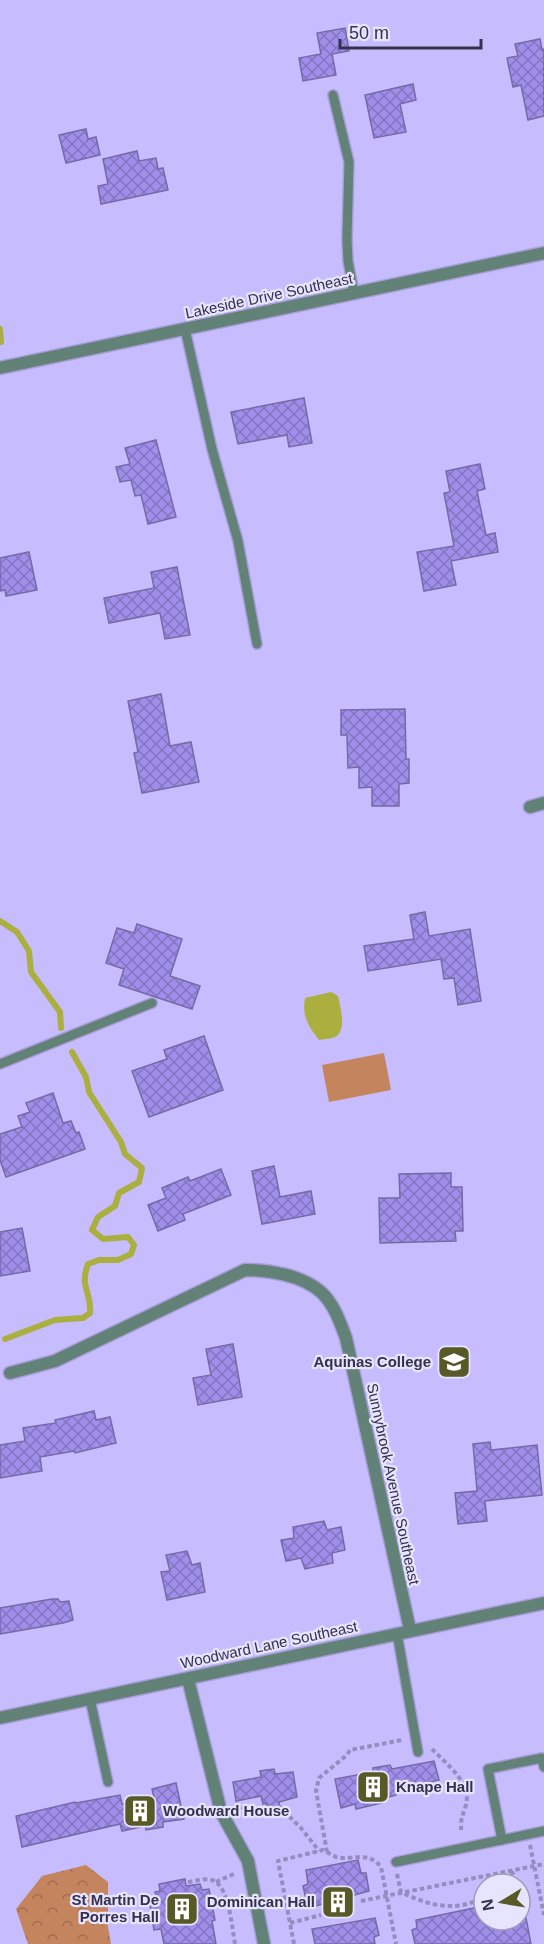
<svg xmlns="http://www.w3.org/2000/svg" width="544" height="1944" font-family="Helvetica,sans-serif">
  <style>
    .forest { fill: url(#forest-crowns) }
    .garden { fill: #c4845e }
    .water { fill: #aaaf3d }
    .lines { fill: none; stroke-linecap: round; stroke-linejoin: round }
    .stream { stroke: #aaaf3d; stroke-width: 6 }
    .building { fill: url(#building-cross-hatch); stroke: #746aa5; stroke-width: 1.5 }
    .service-casing { stroke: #a79ed7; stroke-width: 12 }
    .minor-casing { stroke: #a79ed7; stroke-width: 15 }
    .tertiary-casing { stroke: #a79ed7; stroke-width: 15 }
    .path { stroke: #958dc0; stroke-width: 4; stroke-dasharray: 4.5 3; stroke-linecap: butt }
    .service { stroke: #628277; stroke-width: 9 }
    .minor { stroke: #628277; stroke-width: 12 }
    .tertiary { stroke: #628277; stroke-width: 12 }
    .labels { text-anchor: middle; stroke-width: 4.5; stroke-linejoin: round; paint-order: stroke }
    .street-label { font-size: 15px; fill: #36314b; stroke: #e7e4ff }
    .poi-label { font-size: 15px; font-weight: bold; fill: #36314b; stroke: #e7e4ff; text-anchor: end }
  </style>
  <defs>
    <pattern id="forest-crowns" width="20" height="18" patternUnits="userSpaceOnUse" patternTransform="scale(1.5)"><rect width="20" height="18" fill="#c4845e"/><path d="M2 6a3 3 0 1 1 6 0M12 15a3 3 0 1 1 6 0" fill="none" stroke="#a06d50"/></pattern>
    <pattern id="building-cross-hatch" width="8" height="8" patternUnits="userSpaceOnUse" patternTransform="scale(1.5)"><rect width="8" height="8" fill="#a08eeb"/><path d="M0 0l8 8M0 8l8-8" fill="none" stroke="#8375c0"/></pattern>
  </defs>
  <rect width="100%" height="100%" fill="#c7bdfe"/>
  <polygon class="forest" points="86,1865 108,1882 108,1927 111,1944 28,1944 16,1909 42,1876"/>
  <polygon class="garden" points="384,1053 391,1090 329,1102 322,1065"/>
  <path class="water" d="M331 992 338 996C340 1005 346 1027 338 1035 334 1039 324 1039 319 1040 308 1026 302 1016 305 998Z"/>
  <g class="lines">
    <g class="stream">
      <polyline points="0,329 1,342"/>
      <polyline points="0,921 17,932 29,951 31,972 60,1012 61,1028"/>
      <path d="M5 1339 55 1320 83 1318 90 1313C92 1291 79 1289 88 1264L99 1260H118L131 1254 134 1245 128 1237 103 1239 92 1230 98 1217 115 1206 119 1193 139 1182 142 1168 125 1154 121 1142 89 1092 86 1077 72 1052"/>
    </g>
  </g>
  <g class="building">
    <polygon points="345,28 349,51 332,54 336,75 303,81 299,58 321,54 317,33"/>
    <polygon points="540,39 542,50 544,49 544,116 528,120 521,85 513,87 507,58 518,56 515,44"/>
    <polygon points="413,84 416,100 400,104 406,132 374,138 365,95"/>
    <polygon points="86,129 88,139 96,137 100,155 66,163 59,135"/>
    <polygon points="137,151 139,161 156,158 158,169 163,168 168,190 101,204 98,186 108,184 103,159"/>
    <polygon points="304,398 312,443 289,447 287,435 238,444 231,412"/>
    <polygon points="156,440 176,517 148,524 141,495 135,496 131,480 120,482 116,467 130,464 125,448"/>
    <polygon points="480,464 485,489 477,491 486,535 495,533 498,552 451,561 456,585 424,591 417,552 454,546 444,493 450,492 446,471"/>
    <polygon points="29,552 37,590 6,596 5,590 0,591 0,558"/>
    <polygon points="177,567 190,635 165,639 160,613 109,623 104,598 154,588 151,572"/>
    <polygon points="161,694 170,746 191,742 199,782 142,793 134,753 138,752 128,701"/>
    <polygon points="405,709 406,759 409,759 409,783 399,784 399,806 372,806 372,787 359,788 359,767 348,768 347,735 341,735 341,710"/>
    <polygon points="425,912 429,936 470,929 481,1001 458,1005 454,978 444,979 441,959 368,971 364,946 414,939 410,915"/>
    <polygon points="137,924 182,939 170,976 200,986 192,1009 119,985 124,969 106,963 117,928 134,933"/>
    <polygon points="204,1036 223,1090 149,1117 132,1071 167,1059 164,1050"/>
    <polygon points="53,1093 63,1123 71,1121 76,1133 79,1132 85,1149 6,1177 0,1160 0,1134 22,1127 18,1116 30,1112 26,1103"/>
    <polygon points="274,1166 280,1197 311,1191 315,1214 262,1224 252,1171"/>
    <polygon points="221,1169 231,1195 183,1214 185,1220 158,1231 148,1205 166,1198 162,1188 188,1177 190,1181"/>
    <polygon points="451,1173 451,1187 462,1187 463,1231 455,1231 456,1241 380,1243 379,1198 400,1198 399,1174"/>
    <polygon points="22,1228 30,1271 0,1276 0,1232"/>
    <polygon points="233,1344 242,1397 198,1405 193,1378 211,1375 206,1349"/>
    <polygon points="94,1411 96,1420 110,1417 116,1443 75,1453 74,1451 40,1457 42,1471 0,1478 0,1445 25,1441 23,1428 56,1423 55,1420"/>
    <polygon points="490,1442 491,1450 537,1445 542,1495 485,1501 487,1521 458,1524 455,1493 477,1491 473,1444"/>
    <polygon points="324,1521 327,1530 341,1527 345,1550 332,1553 333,1563 305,1569 301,1558 286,1561 281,1540 294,1538 293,1527"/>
    <polygon points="187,1551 192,1565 200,1563 205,1592 167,1600 161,1572 170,1571 166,1555"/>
    <polygon points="52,1599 58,1599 60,1602 69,1601 73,1620 63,1623 0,1634 0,1608"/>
    <polygon points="434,1761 439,1780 396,1790 396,1795 382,1799 382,1803 356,1809 355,1804 341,1808 335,1779 373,1772 373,1768 390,1765 392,1769"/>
    <polygon points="274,1769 275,1774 293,1772 297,1797 279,1802 281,1815 269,1817 266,1803 263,1804 261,1796 236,1801 233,1782 261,1777 260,1771"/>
    <polygon points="176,1783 184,1819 163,1822 163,1827 146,1830 145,1826 122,1831 120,1824 22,1847 16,1816 75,1802 76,1803 120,1795 122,1804 154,1797 152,1789"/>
    <polygon points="358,1860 361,1873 366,1873 369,1891 308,1908 303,1886 308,1884 306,1870"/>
    <polygon points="185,1879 186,1886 200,1884 202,1890 209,1889 215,1920 212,1921 216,1944 164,1944 161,1929 154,1930 149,1898 156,1896 155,1892 160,1891 159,1884"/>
    <polygon points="484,1906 484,1920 526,1918 531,1944 415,1944 412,1930 417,1928 416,1920"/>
    <polygon points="375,1918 379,1935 374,1937 375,1944 315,1944 312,1929"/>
  </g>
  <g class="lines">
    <defs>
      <g id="service">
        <polyline points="333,95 349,162 347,239 348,261 354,293"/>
        <polyline points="185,329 212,449 238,541 257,644"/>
        <polyline points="0,1064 152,1003"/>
        <polyline points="397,1633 418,1752"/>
        <polyline points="90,1699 108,1782"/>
        <polyline points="502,1840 488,1769 542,1758 544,1767"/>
        <polyline points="396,1862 544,1831"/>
      </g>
      <g id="minor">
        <polyline points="530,807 544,803"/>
        <path d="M10 1373 55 1361 245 1270C269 1270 302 1275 321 1292 334 1304 340 1322 346 1338L410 1630"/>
        <polyline points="188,1679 221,1812 248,1861 264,1944"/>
        <polyline points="0,1718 544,1603"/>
      </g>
      <polyline id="tertiary" points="0,368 544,253"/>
    </defs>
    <use href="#service" class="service-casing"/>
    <use href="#minor" class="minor-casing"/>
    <use href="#tertiary" class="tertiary-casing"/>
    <g class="path">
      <path d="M432 1749C445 1763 472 1782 466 1805 463 1815 459 1822 462 1833"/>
      <path d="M235 1803C252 1815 260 1809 280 1807L301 1828 319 1851"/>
      <polyline points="530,1845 544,1915"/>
      <polyline points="327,1852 316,1791 319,1778 347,1755 350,1750 402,1740"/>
      <path d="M397 1874 401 1892C427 1905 458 1914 484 1896"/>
      <path d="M188 1882C196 1881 204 1878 212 1880 229 1885 232 1928 235 1944"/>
      <polyline points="216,1882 236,1873"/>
      <polyline points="499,1884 515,1871"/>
      <polyline points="361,1901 544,1864"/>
      <polyline points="290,1923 321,1915"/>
      <path d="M294 1944 278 1861 323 1850C327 1852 332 1855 336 1857 353 1861 368 1850 381 1867L396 1944"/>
    </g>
    <use href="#service" class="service"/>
    <use href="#minor" class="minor"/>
    <use href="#tertiary" class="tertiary"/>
  </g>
  <defs>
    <symbol id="university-square" viewBox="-11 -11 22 22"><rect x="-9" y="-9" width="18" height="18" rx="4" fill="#575927" stroke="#e7e4ff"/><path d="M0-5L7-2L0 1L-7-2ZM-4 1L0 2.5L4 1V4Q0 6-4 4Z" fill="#fff"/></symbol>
    <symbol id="building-square" viewBox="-11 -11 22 22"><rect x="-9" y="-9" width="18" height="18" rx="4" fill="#575927" stroke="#e7e4ff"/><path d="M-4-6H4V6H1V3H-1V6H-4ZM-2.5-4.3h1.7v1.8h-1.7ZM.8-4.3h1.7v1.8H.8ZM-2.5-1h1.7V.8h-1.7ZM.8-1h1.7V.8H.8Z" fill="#fff"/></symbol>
  </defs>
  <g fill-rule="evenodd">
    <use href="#university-square" x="435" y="1343" width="38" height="38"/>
    <use href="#building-square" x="354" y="1768" width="38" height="38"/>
    <use href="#building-square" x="121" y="1792" width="38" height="38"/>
    <use href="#building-square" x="319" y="1883" width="38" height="38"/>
    <use href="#building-square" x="163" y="1890" width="38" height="38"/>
  </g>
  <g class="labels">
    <g class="street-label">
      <text transform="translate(269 296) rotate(-12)" y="5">Lakeside Drive Southeast</text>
      <text transform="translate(393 1484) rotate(78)" y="5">Sunnybrook Avenue Southeast</text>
      <text transform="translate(269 1645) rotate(-12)" y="5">Woodward Lane Southeast</text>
    </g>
    <g class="poi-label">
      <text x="431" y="1367">Aquinas College</text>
      <text x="396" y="1792" text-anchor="start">Knape Hall</text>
      <text x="163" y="1816" text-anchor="start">Woodward House</text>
      <text x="159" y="1905">St Martin De<tspan x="159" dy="17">Porres Hall</tspan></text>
      <text x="315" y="1907">Dominican Hall</text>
    </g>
  </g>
  <g transform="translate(502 1902) rotate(259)"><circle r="28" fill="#e7e4ff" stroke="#a09cb7" stroke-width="1.5"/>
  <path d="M0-4.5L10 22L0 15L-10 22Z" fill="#575927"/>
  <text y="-9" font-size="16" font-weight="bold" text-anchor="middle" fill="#36314b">N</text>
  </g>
  <path d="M340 39v9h141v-9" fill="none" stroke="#36314b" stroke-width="3"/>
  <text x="349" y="39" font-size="18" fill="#36314b" stroke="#e7e4ff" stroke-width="4.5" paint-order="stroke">50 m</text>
</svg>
